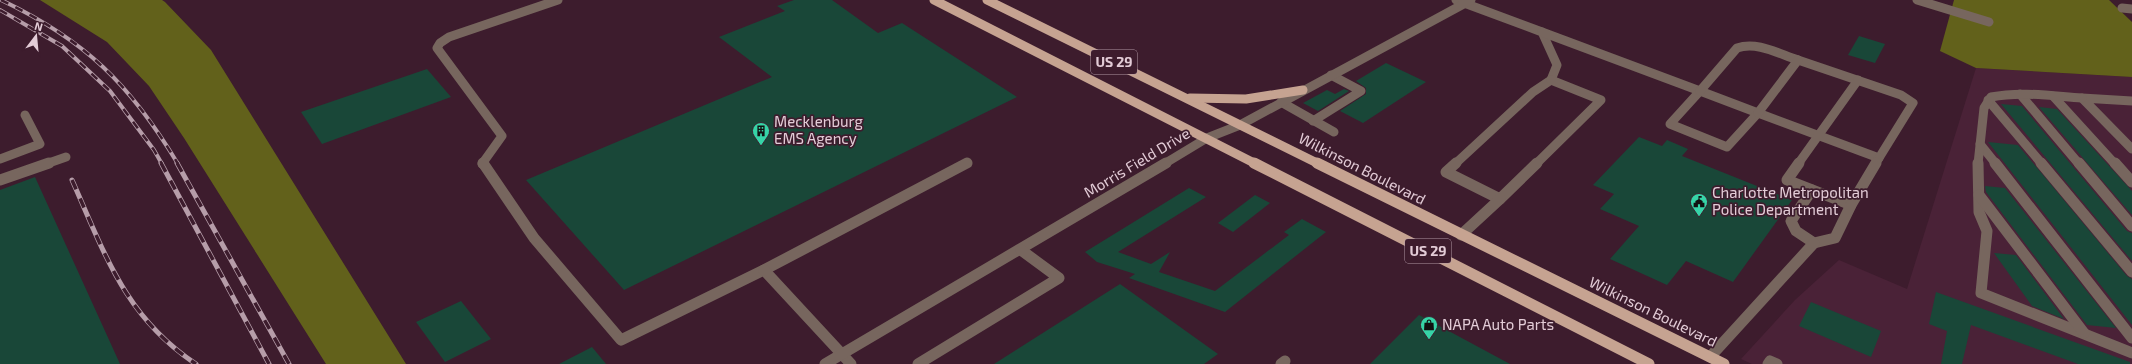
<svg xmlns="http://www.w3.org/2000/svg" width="2132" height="364" font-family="'Exo 2',sans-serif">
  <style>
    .built { fill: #4a2237 }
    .forest { fill: #62611b }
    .building { fill: #194738 }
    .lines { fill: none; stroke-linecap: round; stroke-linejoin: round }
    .minor-far1 { stroke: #77665e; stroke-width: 9 }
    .minor { stroke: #77665e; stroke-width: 11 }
    .major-far1 { stroke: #c6a391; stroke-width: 9 }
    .major { stroke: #c6a391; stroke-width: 11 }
    .rail-far1-casing { stroke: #b69da9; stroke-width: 4 }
    .rail-casing { stroke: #b69da9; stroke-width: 5 }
    .rail-far1 { stroke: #3d1c2d; stroke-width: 2.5; stroke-dasharray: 8; stroke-linecap: butt }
    .rail { stroke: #3d1c2d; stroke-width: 3.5; stroke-dasharray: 10; stroke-linecap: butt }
    .labels { text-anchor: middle; stroke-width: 3.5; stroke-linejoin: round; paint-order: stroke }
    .shield { fill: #3d1c2d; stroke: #b197a4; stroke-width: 1 }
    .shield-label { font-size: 14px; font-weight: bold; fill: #e3ccd7 }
    .poi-label { font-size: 15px; fill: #e3ccd7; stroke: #3d1c2d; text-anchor: start }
    .street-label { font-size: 15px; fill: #e3ccd7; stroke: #3d1c2d }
  </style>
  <rect width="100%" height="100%" fill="#3d1c2d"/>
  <polygon class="built" points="1976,68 2132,77 2132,364 1752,364 1741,359 1795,300 1839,260 1907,289"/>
  <g class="forest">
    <polygon points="40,0 162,0 165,2 211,50 406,364 326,364 184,138 149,86 107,42"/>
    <polygon points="1954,0 2109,0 2132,22 2132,77 1976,68 1940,51"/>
  </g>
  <g class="building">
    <polygon points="794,0 832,0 878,33 902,23 1017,97 624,290 526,180 772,77 719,37 785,11 777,6"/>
    <polygon points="1859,36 1885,44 1875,63 1848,55"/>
    <polygon points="1386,63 1426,82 1363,123 1340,111 1366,94 1366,88 1356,81"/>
    <polygon points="427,69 451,97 322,144 301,112"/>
    <polygon points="1344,89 1349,91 1318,111 1303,103 1327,90 1335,94"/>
    <polygon points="2001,104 2022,106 2127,231 2132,233 2132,261"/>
    <polygon points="2039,107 2057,109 2132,191 2132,215"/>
    <polygon points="1639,137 1662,146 1667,140 1688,149 1682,156 1792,200 1733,282 1686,261 1667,285 1610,259 1639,226 1600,209 1614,194 1593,185"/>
    <polygon points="1988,142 2018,145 2127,276 2132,279 2132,325"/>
    <polygon points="35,177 120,364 0,364 0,190"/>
    <polygon points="1985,186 2005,188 2116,328 2087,325 1986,192"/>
    <polygon points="1189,188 1206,197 1118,252 1151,264 1170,252 1159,272 1215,291 1289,235 1284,232 1302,219 1326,232 1225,312 1129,278 1135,274 1097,262 1085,252"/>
    <polygon points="1255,195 1270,203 1233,232 1218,223"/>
    <polygon points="1994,253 2016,255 2064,319 2032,306"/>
    <polygon points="1120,284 1218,354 1204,364 994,364"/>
    <polygon points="1936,292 2130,362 2130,364 2078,364 1971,325 1962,364 1941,364 1947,331 1929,324"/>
    <polygon points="461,301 491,339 445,362 416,322"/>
    <polygon points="1811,302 1881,331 1871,357 1799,326"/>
    <polygon points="1419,315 1510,364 1370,364"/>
    <polygon points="592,347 606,364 559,364"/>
  </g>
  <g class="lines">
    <g class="minor-far1">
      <polyline points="1456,0 1542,32 1557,65 1551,80"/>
      <polyline points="1917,0 1989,22"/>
      <polyline points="2122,8 2132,9"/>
      <polyline points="1542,32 1700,91"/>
      <polyline points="1700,91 1758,113"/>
      <polyline points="1700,91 1670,124 1727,147 1758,113"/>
      <path d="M1700 91 1737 48C1757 41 1779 54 1798 60"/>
      <polyline points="2020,94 2079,164"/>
      <polyline points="2053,96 2115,164"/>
      <polyline points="1988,100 2042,164"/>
      <polyline points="2132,101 2082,98 2132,149"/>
      <polyline points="1281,102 1334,132"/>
      <polyline points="1758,113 1879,158 1913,103 1901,95 1798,60"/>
      <polyline points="1758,113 1798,60"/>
      <polyline points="1313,121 1361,91 1331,75"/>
      <polyline points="1980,144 1996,164"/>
      <polyline points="0,159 40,144 25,115"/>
      <polyline points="46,164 66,157"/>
      <polyline points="482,164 502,136 437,48 440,43 449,37 558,0"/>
      <polyline points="965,164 967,163"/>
      <polyline points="1164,164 1207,138 1240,125 1471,0"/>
      <polyline points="1455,164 1533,92 1551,80"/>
      <polyline points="1536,164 1601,100 1551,80"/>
      <polyline points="1798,164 1858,80"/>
      <polyline points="1875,164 1879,158"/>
      <path d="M1978 164 1984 108 1991 97C2021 91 2052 96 2082 98"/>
    </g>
    <g class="minor">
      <polyline points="483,163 534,238 621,340 764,270 967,163"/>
      <polyline points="1456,163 1446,172 1500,199 1537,163"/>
      <polyline points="1799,163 1787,180 1851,205 1876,163"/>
      <polyline points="1978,163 1979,212 1987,231 1981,293 2132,353"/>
      <polyline points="1995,163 2132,338"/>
      <polyline points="2041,163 2132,272"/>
      <polyline points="2079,163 2132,226"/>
      <polyline points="2115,163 2132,182"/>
      <polyline points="0,180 49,163"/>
      <polyline points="1812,190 1791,221 1796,231 1814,243 1835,238 1851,205"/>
      <polyline points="1979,195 2084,333"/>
      <polyline points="1461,235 1500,199"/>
      <polyline points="764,270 851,364"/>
      <polyline points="1710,357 1814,243"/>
      <polyline points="825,364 1166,163"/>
      <polyline points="918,364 1059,278 1021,250"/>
      <polyline points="1281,364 1285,361"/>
      <polyline points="1768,364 1770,361 1777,364"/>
    </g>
    <g class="major-far1">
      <polyline points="934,0 1256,164"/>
      <polyline points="987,0 1319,164"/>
      <polyline points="1190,98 1246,99 1303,90"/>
    </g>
    <g class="major">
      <polyline points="1254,163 1649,364"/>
      <polyline points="1317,163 1724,364"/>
    </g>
    <defs>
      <g id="rail-far1">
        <path d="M1 0C85 40 130 84 178 164"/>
        <polyline points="0,10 62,46 110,91 154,150 162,164"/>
      </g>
      <g id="rail">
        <polyline points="161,163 269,364"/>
        <polyline points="177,163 289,364"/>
        <path d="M72 180C105 254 125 317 196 364"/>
      </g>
    </defs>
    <use href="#rail-far1" class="rail-far1-casing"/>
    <use href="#rail" class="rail-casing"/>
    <use href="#rail-far1" class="rail-far1"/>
    <use href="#rail" class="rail"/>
  </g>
  <defs>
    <symbol id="building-pin" viewBox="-11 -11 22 30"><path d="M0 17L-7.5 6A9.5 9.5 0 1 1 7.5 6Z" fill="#36d4a7" stroke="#3d1c2d"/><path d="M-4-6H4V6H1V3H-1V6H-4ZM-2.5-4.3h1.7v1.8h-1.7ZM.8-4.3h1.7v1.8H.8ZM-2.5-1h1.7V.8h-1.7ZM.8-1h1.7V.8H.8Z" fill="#111"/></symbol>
    <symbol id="civic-pin" viewBox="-11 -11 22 30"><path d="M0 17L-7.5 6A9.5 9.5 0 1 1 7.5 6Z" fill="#36d4a7" stroke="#3d1c2d"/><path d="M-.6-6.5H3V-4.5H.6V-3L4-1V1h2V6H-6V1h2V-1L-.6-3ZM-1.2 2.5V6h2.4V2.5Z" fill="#111"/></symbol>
    <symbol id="shop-pin" viewBox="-11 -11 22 30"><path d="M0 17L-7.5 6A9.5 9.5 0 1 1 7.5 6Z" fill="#36d4a7" stroke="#3d1c2d"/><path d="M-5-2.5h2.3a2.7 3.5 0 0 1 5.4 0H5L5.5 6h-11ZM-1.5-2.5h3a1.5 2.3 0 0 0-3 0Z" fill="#111"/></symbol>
  </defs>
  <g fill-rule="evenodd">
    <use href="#building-pin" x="751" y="121" width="20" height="27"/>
    <use href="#civic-pin" x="1689" y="192" width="20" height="27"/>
    <use href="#shop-pin" x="1419" y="315" width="20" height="27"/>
  </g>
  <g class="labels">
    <g class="shield">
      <rect x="1091" y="50" width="46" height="24" rx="3"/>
      <rect x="1405" y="239" width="46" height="24" rx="3"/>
    </g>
    <g class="shield-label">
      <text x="1114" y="67">US 29</text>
      <text x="1428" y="256">US 29</text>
    </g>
    <g class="poi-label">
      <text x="774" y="127">Mecklenburg<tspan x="774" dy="17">EMS Agency</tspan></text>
      <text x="1712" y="198">Charlotte Metropolitan<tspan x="1712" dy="17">Police Department</tspan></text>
      <text x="1442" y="330">NAPA Auto Parts</text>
    </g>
    <g class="street-label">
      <text transform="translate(1137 163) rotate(-31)" y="5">Morris Field Drive</text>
      <text transform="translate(1362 169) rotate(27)" y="5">Wilkinson Boulevard</text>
      <text transform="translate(1653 312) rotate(26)" y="5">Wilkinson Boulevard</text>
    </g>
  </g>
  <g transform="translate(36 36) rotate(16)" stroke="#3d1c2d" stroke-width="3" paint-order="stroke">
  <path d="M0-3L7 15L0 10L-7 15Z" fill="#e3ccd7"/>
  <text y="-6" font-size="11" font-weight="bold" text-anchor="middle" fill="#e3ccd7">N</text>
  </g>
</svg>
